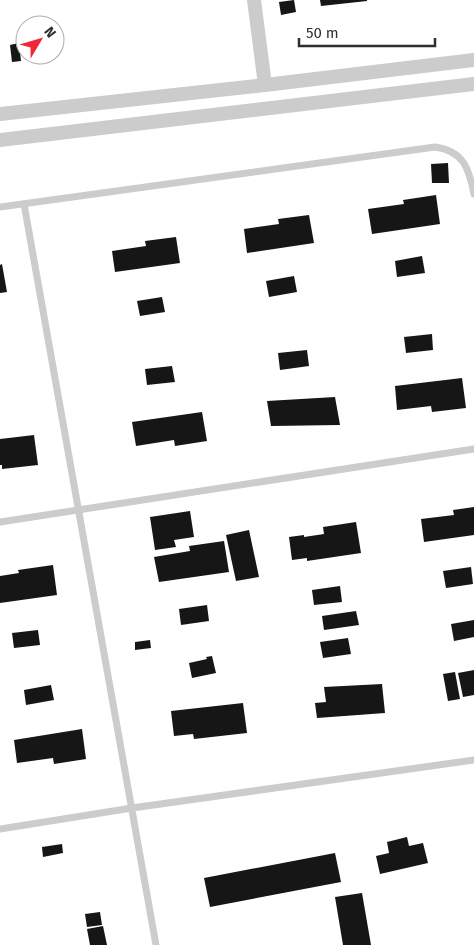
<svg xmlns="http://www.w3.org/2000/svg" width="474" height="945" font-family="'Fira Sans',sans-serif">
  <style>
    .building { fill: #161616 }
    .lines { fill: none; stroke-linecap: round; stroke-linejoin: round }
    .lane { stroke: #ccc; stroke-width: 7 }
    .street { stroke: #ccc; stroke-width: 14 }
  </style>
  <rect width="100%" height="100%" fill="#fff"/>
  <g class="building">
    <polygon points="294,0 296,12 281,15 279,2"/>
    <polygon points="320,0 367,0 367,1 321,6"/>
    <polygon points="19,43 21,61 12,62 10,45"/>
    <polygon points="448,163 449,183 432,183 431,164"/>
    <polygon points="436,195 440,224 372,234 368,209 404,204 403,200"/>
    <polygon points="309,215 314,243 247,253 244,229 279,224 278,219"/>
    <polygon points="176,237 180,263 115,272 112,251 146,246 145,241"/>
    <polygon points="422,256 425,273 397,277 395,261"/>
    <polygon points="2,264 7,292 0,293 0,265"/>
    <polygon points="294,276 297,292 269,297 266,281"/>
    <polygon points="162,297 165,312 140,316 137,301"/>
    <polygon points="432,334 433,350 406,353 404,337"/>
    <polygon points="307,350 309,366 280,370 278,353"/>
    <polygon points="172,366 175,382 147,385 145,369"/>
    <polygon points="462,378 466,408 432,412 431,406 397,410 395,386"/>
    <polygon points="335,397 340,425 271,426 267,401"/>
    <polygon points="202,412 207,441 175,446 174,440 136,446 132,422"/>
    <polygon points="34,435 38,465 2,469 2,465 0,465 0,439"/>
    <polygon points="474,507 474,535 424,542 421,519 454,515 453,510"/>
    <polygon points="190,511 194,537 174,540 176,547 155,550 150,517"/>
    <polygon points="356,522 361,553 307,561 307,558 292,560 289,537 304,535 304,537 324,534 323,527"/>
    <polygon points="249,530 259,577 236,581 226,535"/>
    <polygon points="224,541 229,572 159,582 154,557 190,551 189,546"/>
    <polygon points="53,565 57,595 0,603 0,576 19,573 18,570"/>
    <polygon points="471,567 473,584 446,588 443,571"/>
    <polygon points="340,586 342,602 314,605 312,590"/>
    <polygon points="207,605 209,621 181,625 179,609"/>
    <polygon points="356,611 359,625 324,630 322,616"/>
    <polygon points="474,620 474,637 454,641 451,624"/>
    <polygon points="38,630 40,645 14,648 12,633"/>
    <polygon points="348,638 351,654 323,658 320,642"/>
    <polygon points="150,640 151,648 135,650 135,642"/>
    <polygon points="212,656 216,673 192,678 189,663 207,659 206,657"/>
    <polygon points="474,670 474,695 463,697 458,673"/>
    <polygon points="455,672 460,699 448,701 443,674"/>
    <polygon points="382,684 385,713 317,718 315,703 326,702 324,687"/>
    <polygon points="51,685 54,700 26,705 24,690"/>
    <polygon points="243,703 247,733 194,739 193,734 174,736 171,711"/>
    <polygon points="82,729 86,759 54,764 53,758 17,763 14,740"/>
    <polygon points="407,837 409,846 423,843 428,863 380,874 376,856 389,853 387,842"/>
    <polygon points="62,844 63,853 43,857 42,847"/>
    <polygon points="335,853 341,882 210,907 204,878"/>
    <polygon points="362,893 371,945 343,945 335,897"/>
    <polygon points="100,912 102,925 87,927 85,914"/>
    <polygon points="103,926 107,945 90,945 87,929"/>
  </g>
  <g class="lines">
    <g class="lane">
      <polyline points="24,204 156,945"/>
      <path d="M0 207 435 147C464 151 469 169 474 194"/>
      <polyline points="0,522 474,449"/>
      <polyline points="0,829 132,808 474,760"/>
    </g>
    <g class="street">
      <polyline points="254,0 265,85"/>
      <polyline points="0,114 265,85 474,60"/>
      <polyline points="0,140 474,84"/>
    </g>
  </g>
  <g transform="translate(40 40) rotate(52)"><circle r="24" fill="#ffffff" stroke="#acacac"/>
  <path d="M0-4L9 19L0 12L-9 19Z" fill="#ef2737"/>
  <text y="-8" font-size="14" font-weight="bold" text-anchor="middle" fill="#2f2f2f">N</text>
  </g>
  <path d="M299 38v8h136v-8" fill="none" stroke="#2f2f2f" stroke-width="2.5"/>
  <text x="306" y="38" font-size="15" fill="#2f2f2f" stroke="#ffffff" stroke-width="4" paint-order="stroke">50 m</text>
</svg>
